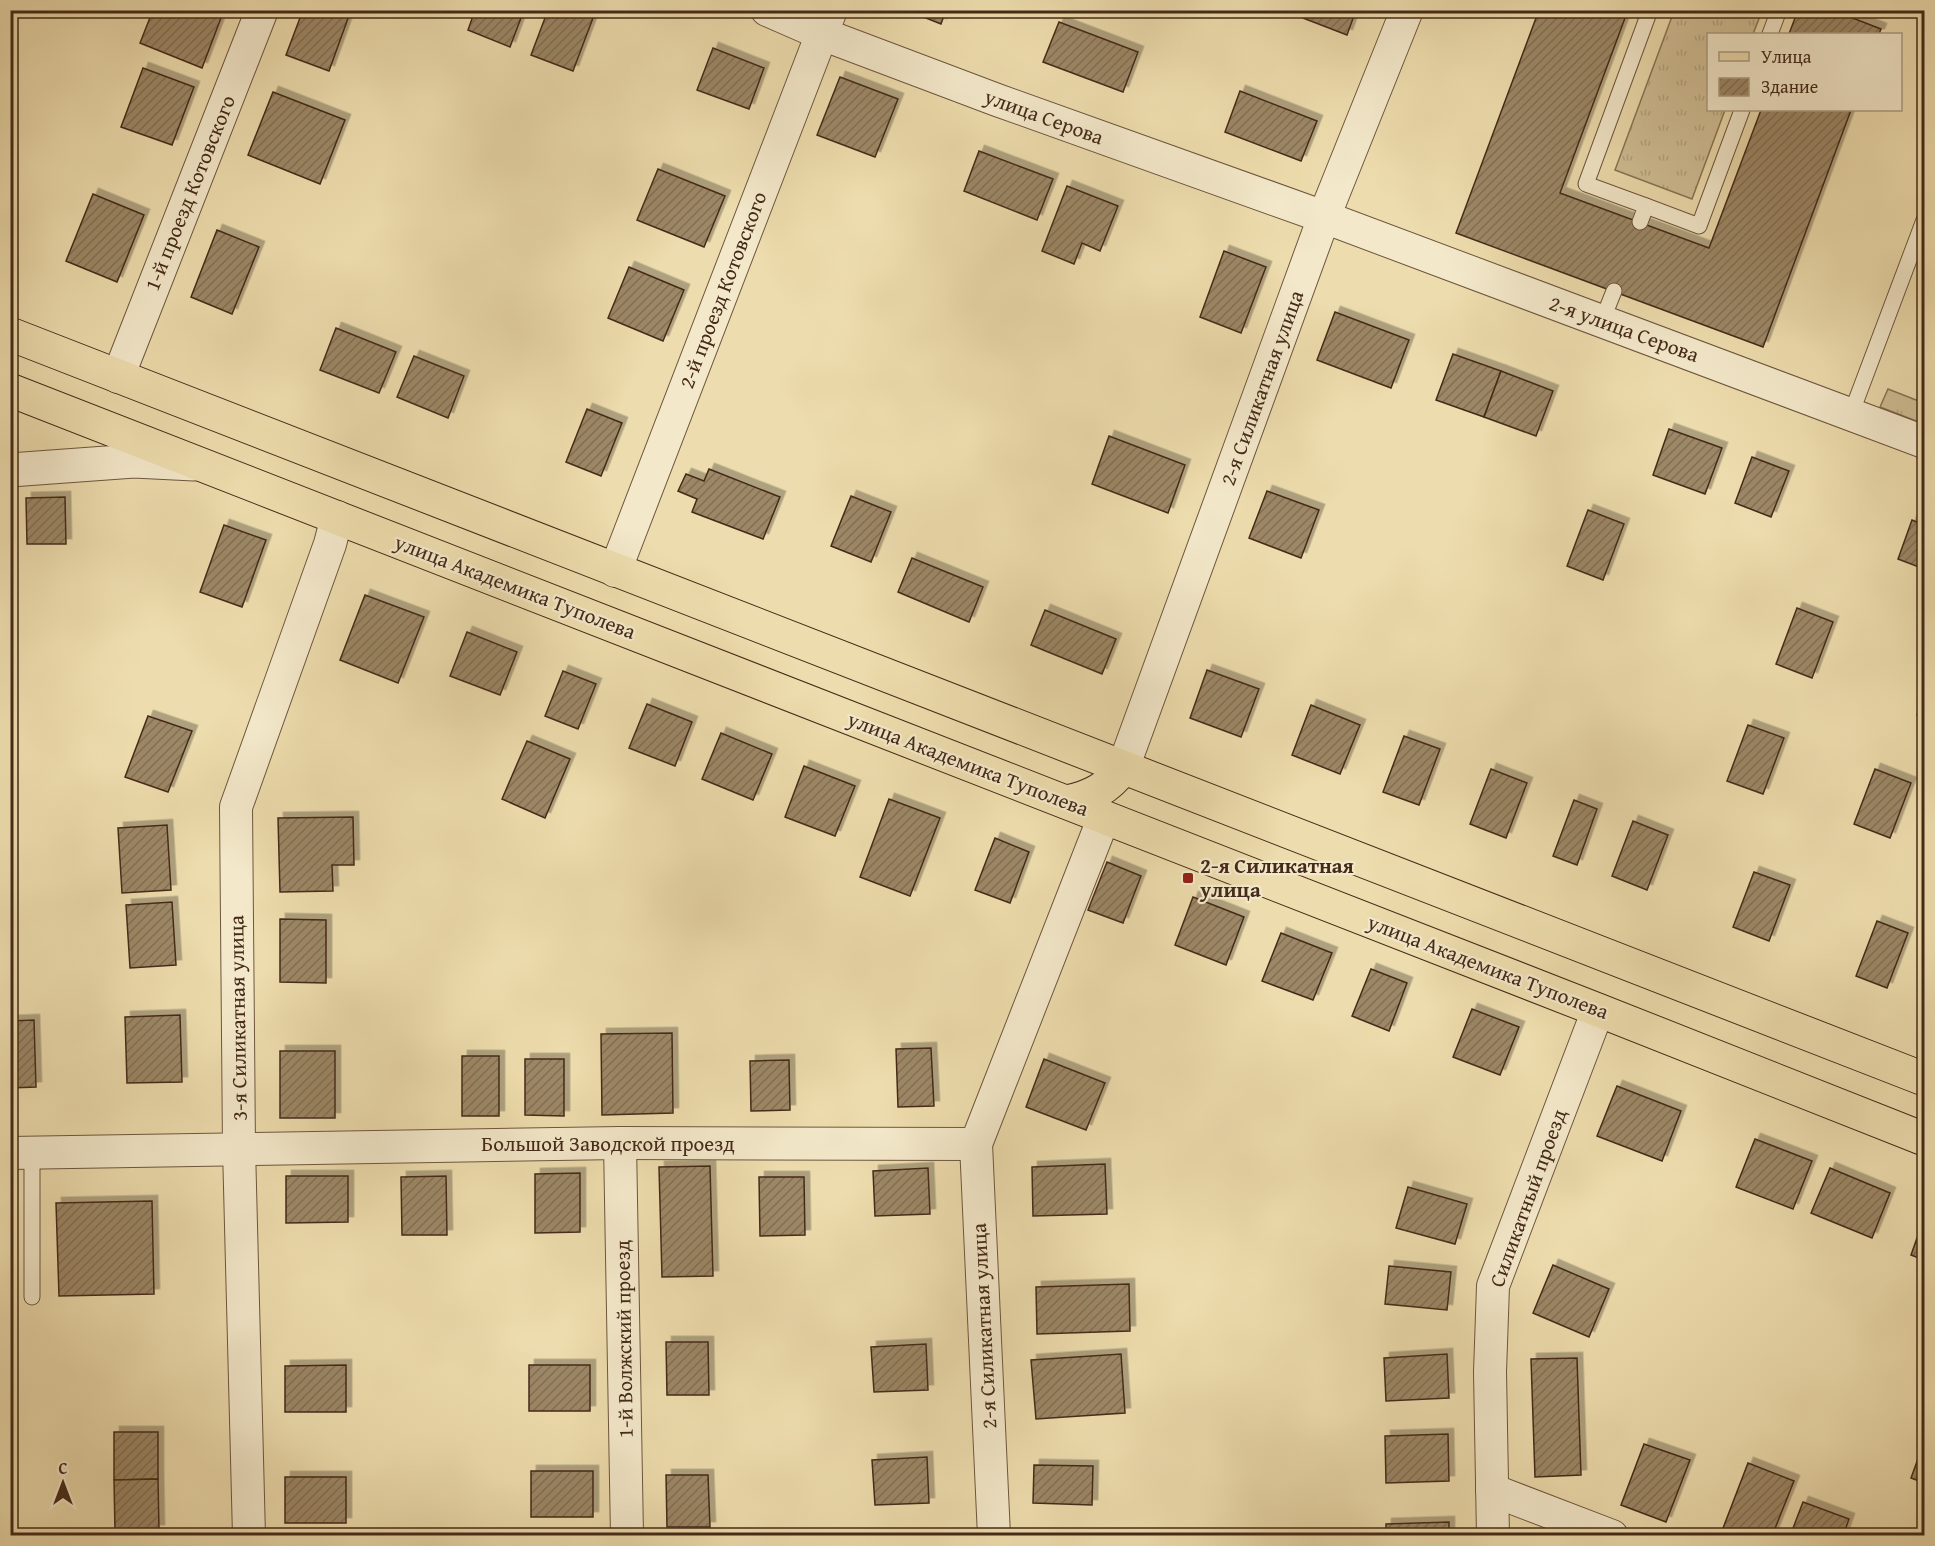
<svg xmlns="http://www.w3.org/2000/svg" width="1935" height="1546" font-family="'Gentium Book Plus',serif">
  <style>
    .grass { fill: url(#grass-tufts); stroke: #8a7456; stroke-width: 1.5 }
    .building { fill: url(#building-hatch); stroke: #442a19; stroke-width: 1.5; filter: url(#shadow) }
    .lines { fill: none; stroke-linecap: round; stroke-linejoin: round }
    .service-casing { stroke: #6e563e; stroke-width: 17 }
    .minor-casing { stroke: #6e563e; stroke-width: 34 }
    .tertiary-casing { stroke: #6e563e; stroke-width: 35 }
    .primary-casing { stroke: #442a19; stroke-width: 35 }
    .service { stroke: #f3e8ca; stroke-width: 15 }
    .minor { stroke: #f3e8ca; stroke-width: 32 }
    .tertiary { stroke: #f3e8ca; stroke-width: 33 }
    .primary { stroke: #eddcad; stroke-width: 33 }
    .poi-dot { fill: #8f2418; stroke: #f3e8ca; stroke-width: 2 }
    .labels { text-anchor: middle; stroke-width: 4.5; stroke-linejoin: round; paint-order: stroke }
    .street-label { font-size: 21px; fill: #442a19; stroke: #f3e8ca }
    .poi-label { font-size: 21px; font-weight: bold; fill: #442a19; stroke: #f3e8ca; text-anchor: start }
  </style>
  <defs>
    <pattern id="grass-tufts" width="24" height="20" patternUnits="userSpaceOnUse" patternTransform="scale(1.5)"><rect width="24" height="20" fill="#d0be94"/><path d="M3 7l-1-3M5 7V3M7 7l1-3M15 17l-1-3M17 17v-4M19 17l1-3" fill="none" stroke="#b4a37f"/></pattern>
    <pattern id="building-hatch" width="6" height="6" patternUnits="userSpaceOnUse" patternTransform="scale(1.5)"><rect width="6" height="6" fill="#9c8766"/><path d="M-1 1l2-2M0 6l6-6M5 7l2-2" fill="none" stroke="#816f53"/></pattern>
    <filter id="shadow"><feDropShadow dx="5.5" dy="-5.5" stdDeviation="0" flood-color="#0004"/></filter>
  </defs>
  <rect width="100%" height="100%" fill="#eddcad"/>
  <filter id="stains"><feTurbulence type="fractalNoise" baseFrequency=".00333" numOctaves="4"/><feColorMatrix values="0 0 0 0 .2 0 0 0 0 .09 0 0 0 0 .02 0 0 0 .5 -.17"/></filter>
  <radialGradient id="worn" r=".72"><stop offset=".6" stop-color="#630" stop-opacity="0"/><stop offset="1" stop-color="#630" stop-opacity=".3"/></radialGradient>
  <g class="grass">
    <polygon points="1674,11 1762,11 1753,34 1708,34 1708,110 1725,110 1692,199 1615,170"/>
    <polygon points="1888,389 1924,403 1924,424 1880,407"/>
  </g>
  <g class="building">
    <polygon points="153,10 224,10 202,68 140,43"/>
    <polygon points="303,10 351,10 329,71 286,55"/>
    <polygon points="475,10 524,10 510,47 468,30"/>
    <polygon points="548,10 596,10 573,71 531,55"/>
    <polygon points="906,10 946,10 941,24"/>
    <polygon points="1306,10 1356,10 1347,35 1303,18"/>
    <polygon points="1539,10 1628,10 1560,193 1709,248 1761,110 1851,110 1763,347 1456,233"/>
    <polygon points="1798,10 1832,10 1881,29 1879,34 1789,34"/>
    <polygon points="1059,22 1138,52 1123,92 1043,62"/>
    <polygon points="713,48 764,68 749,109 697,90"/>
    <polygon points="143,68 194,87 172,145 121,127"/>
    <polygon points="840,77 898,99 875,157 817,135"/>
    <polygon points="1240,91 1317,121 1301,161 1225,132"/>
    <polygon points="273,92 345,120 320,184 248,155"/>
    <polygon points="979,151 1053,179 1037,220 964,191"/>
    <polygon points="658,169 725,196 704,247 637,220"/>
    <polygon points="1067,186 1118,206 1100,251 1082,243 1074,264 1042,251"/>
    <polygon points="93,194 144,215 117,282 66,261"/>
    <polygon points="217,230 259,247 232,314 191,297"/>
    <polygon points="1224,251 1266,267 1241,333 1200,317"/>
    <polygon points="629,267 684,290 663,341 608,318"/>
    <polygon points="1335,312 1409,340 1391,388 1317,360"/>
    <polygon points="336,328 396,352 379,393 320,370"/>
    <polygon points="1453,354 1501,371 1484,417 1436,400"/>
    <polygon points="414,356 464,376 448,418 397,397"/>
    <polygon points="1501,371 1553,391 1536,436 1484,417"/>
    <polygon points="587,409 622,423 601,476 566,462"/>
    <polygon points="1669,429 1722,448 1705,494 1653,475"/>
    <polygon points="1109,436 1185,465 1168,513 1092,484"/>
    <polygon points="1752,457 1789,471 1771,517 1735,503"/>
    <polygon points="709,469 780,497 763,539 692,512 697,499 678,491 686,474 704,481"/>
    <polygon points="1267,491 1319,510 1301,558 1249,538"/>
    <polygon points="851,496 891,512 871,562 831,546"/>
    <polygon points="65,497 66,544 27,544 26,498"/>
    <polygon points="1588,510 1624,524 1603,580 1567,566"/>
    <polygon points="1912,520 1924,525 1924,569 1898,559"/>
    <polygon points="224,525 266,540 242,607 200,592"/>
    <polygon points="912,558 983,587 969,622 898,592"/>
    <polygon points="365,595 424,617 398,683 340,660"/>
    <polygon points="1797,608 1833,622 1812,678 1776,664"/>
    <polygon points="1045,610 1116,639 1102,674 1031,645"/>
    <polygon points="467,632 517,652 500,695 450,676"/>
    <polygon points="1207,670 1259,689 1241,737 1190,718"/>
    <polygon points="563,671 596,684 578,729 545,716"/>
    <polygon points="1924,695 1924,718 1917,715"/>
    <polygon points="647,704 692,722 675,766 629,748"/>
    <polygon points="1311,705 1360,725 1340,774 1292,755"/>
    <polygon points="148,716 192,731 168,792 125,777"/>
    <polygon points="1748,725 1784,738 1763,794 1727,781"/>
    <polygon points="721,733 772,754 753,800 702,779"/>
    <polygon points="1404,736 1440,749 1419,805 1383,792"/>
    <polygon points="527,741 570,759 545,818 502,799"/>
    <polygon points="804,766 855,786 835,836 785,817"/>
    <polygon points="1491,769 1527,783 1506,838 1470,824"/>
    <polygon points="1875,769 1911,783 1890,838 1854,824"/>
    <polygon points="889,799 940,818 910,896 860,877"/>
    <polygon points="1574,800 1597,809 1577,865 1553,856"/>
    <polygon points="353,817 354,865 332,865 333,891 280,892 278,818"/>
    <polygon points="1633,821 1668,835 1647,890 1612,876"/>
    <polygon points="167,825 171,890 122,893 118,828"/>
    <polygon points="995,838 1029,852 1010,903 975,890"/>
    <polygon points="1107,862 1141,876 1123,923 1088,910"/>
    <polygon points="1754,872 1790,885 1769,941 1733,927"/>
    <polygon points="1193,897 1244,917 1226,965 1175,945"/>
    <polygon points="172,902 176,965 130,968 126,905"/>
    <polygon points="280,919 326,920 326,983 280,982"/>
    <polygon points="1877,921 1908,933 1887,988 1856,976"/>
    <polygon points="1281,933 1332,953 1313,1000 1262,981"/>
    <polygon points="1371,969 1407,983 1389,1031 1352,1016"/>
    <polygon points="1472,1009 1519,1027 1500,1075 1453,1057"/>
    <polygon points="180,1015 182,1082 127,1083 125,1017"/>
    <polygon points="34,1020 36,1087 10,1088 10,1021"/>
    <polygon points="672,1033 673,1113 602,1115 601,1034"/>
    <polygon points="931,1048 934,1106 898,1107 896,1049"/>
    <rect x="280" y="1051" width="55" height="67"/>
    <rect x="462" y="1056" width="37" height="60"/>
    <polygon points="525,1059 564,1059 564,1116 525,1115"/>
    <polygon points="1044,1059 1105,1083 1086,1130 1026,1107"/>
    <polygon points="789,1060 790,1110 751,1111 750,1061"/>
    <polygon points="1617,1086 1681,1111 1662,1161 1597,1136"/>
    <polygon points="1755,1139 1812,1161 1793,1209 1736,1187"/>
    <polygon points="1105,1164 1107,1214 1033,1216 1032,1167"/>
    <polygon points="710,1166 713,1276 662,1277 659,1167"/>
    <polygon points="928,1168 930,1214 875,1216 873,1171"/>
    <polygon points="1830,1168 1890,1193 1872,1238 1811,1213"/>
    <polygon points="580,1173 580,1232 535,1233 535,1174"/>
    <polygon points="286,1176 348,1176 348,1222 286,1223"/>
    <polygon points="446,1176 447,1235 402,1235 401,1177"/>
    <polygon points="759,1177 804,1177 805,1235 760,1236"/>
    <polygon points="1408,1187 1467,1204 1455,1244 1396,1228"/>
    <polygon points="152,1201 154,1294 59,1296 56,1203"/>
    <polygon points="1924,1218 1924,1260 1911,1255"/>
    <polygon points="1553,1265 1609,1289 1589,1337 1533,1313"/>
    <polygon points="1389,1266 1451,1272 1447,1310 1385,1304"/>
    <polygon points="1129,1284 1130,1331 1037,1334 1036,1287"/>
    <polygon points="666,1342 708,1342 709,1395 667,1395"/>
    <polygon points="926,1344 928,1390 874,1392 871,1347"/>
    <polygon points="1121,1354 1125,1413 1036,1419 1031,1360"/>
    <polygon points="1447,1354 1449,1398 1386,1401 1384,1358"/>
    <polygon points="1577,1358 1581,1475 1535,1477 1531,1359"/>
    <polygon points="346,1365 346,1412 285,1412 285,1366"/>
    <rect x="529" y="1365" width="61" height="46"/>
    <polygon points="114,1432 158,1432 158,1479 114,1480"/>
    <polygon points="1448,1434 1449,1481 1386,1483 1385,1436"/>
    <polygon points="1924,1442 1924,1483 1911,1478"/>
    <polygon points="1644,1444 1690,1460 1666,1522 1621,1505"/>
    <polygon points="927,1457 929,1503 875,1505 872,1460"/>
    <polygon points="1748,1463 1794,1481 1772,1536 1720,1536"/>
    <polygon points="1034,1465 1093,1466 1092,1505 1033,1503"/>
    <rect x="531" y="1471" width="62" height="46"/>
    <polygon points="666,1475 708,1475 710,1527 667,1527"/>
    <rect x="285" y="1477" width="61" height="46"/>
    <polygon points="158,1479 159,1530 115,1531 114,1480"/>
    <polygon points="1803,1502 1849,1519 1843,1536 1790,1536"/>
    <polygon points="1449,1522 1449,1536 1386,1536 1386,1524"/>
  </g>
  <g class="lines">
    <defs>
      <g id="service">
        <polyline points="1770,34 1779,10"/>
        <polyline points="1646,206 1586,184 1650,10"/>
        <polyline points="1640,222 1646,206 1699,226 1742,110"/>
        <polyline points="1602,321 1614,291"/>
        <polyline points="1851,414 1924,220"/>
        <polyline points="32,1152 32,1297"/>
      </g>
      <g id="minor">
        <polyline points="767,10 822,34 997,100 1324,217 1924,442"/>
        <polyline points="118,377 262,10"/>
        <polyline points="615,571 831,10"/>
        <polyline points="1123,768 1324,217 1407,10"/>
        <polyline points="620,1143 627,1536"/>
        <polyline points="10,1153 620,1143 976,1144"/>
        <polyline points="1492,1490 1612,1536"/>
        <polyline points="249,1536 239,1148 236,807 330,544 337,517"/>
        <polyline points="994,1536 976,1144 1104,817"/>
        <polyline points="1493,1536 1490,1372 1493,1286 1598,1010"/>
      </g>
      <polyline id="tertiary" points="10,470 134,461 194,464"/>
      <g id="primary">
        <polyline points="10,334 1924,1079"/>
        <polyline points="10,390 1598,1010 1924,1139"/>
        <path d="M1067 802C1091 797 1108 788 1123 768"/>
      </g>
    </defs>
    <use href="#service" class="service-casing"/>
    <use href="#minor" class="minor-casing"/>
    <use href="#tertiary" class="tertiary-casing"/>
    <use href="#primary" class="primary-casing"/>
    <use href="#service" class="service"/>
    <use href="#minor" class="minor"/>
    <use href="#tertiary" class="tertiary"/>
    <use href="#primary" class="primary"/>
  </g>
  <rect class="poi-dot" x="1182" y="872" width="12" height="12" rx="3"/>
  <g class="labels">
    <g class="street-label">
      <text transform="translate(1044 117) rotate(20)" y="7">улица Серова</text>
      <text transform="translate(190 193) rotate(-68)" y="7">1-й проезд Котовского</text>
      <text transform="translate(723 290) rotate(-69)" y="7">2-й проезд Котовского</text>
      <text transform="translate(1624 329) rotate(20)" y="7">2-я улица Серова</text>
      <text transform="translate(1262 388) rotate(-70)" y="7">2-я Силикатная улица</text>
      <text transform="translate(515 587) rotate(21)" y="7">улица Академика Туполева</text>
      <text transform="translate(968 764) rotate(21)" y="7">улица Академика Туполева</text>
      <text transform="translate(1488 967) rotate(21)" y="7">улица Академика Туполева</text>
      <text transform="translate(238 1018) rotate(-91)" y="7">3-я Силикатная улица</text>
      <text x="608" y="1151">Большой Заводской проезд</text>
      <text transform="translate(1528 1198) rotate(-70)" y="7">Силикатный проезд</text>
      <text transform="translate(984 1326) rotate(-93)" y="7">2-я Силикатная улица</text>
      <text transform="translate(624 1339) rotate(-91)" y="7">1-й Волжский проезд</text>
    </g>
    <g class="poi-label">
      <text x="1200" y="873">2-я Силикатная<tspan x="1200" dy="24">улица</tspan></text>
    </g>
  </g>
  <rect width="1935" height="1546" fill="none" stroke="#eddcad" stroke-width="36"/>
  <rect x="12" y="12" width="1911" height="1522" fill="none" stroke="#442a19" stroke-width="3"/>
  <rect x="18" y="18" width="1899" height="1510" fill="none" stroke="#442a19" stroke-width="1.5"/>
  <rect x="1707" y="33" width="195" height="78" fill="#f3e8ca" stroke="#ad9c83" stroke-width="1.5"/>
  <rect x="1719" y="52" width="30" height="9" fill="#eddcad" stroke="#ad9c83" stroke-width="1.5"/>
  <text x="1761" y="63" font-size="18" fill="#442a19">Улица</text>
  <rect x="1719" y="78" width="30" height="18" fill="url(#building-hatch)" stroke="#ad9c83" stroke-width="1.5"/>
  <text x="1761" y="93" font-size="18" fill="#442a19">Здание</text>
  <g transform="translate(63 1483)" stroke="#f3e8ca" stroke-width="4.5" paint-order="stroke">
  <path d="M0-4.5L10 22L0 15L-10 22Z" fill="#442a19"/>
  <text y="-9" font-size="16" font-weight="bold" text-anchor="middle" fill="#442a19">С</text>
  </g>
  <rect width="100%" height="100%" filter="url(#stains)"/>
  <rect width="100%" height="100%" fill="url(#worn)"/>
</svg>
